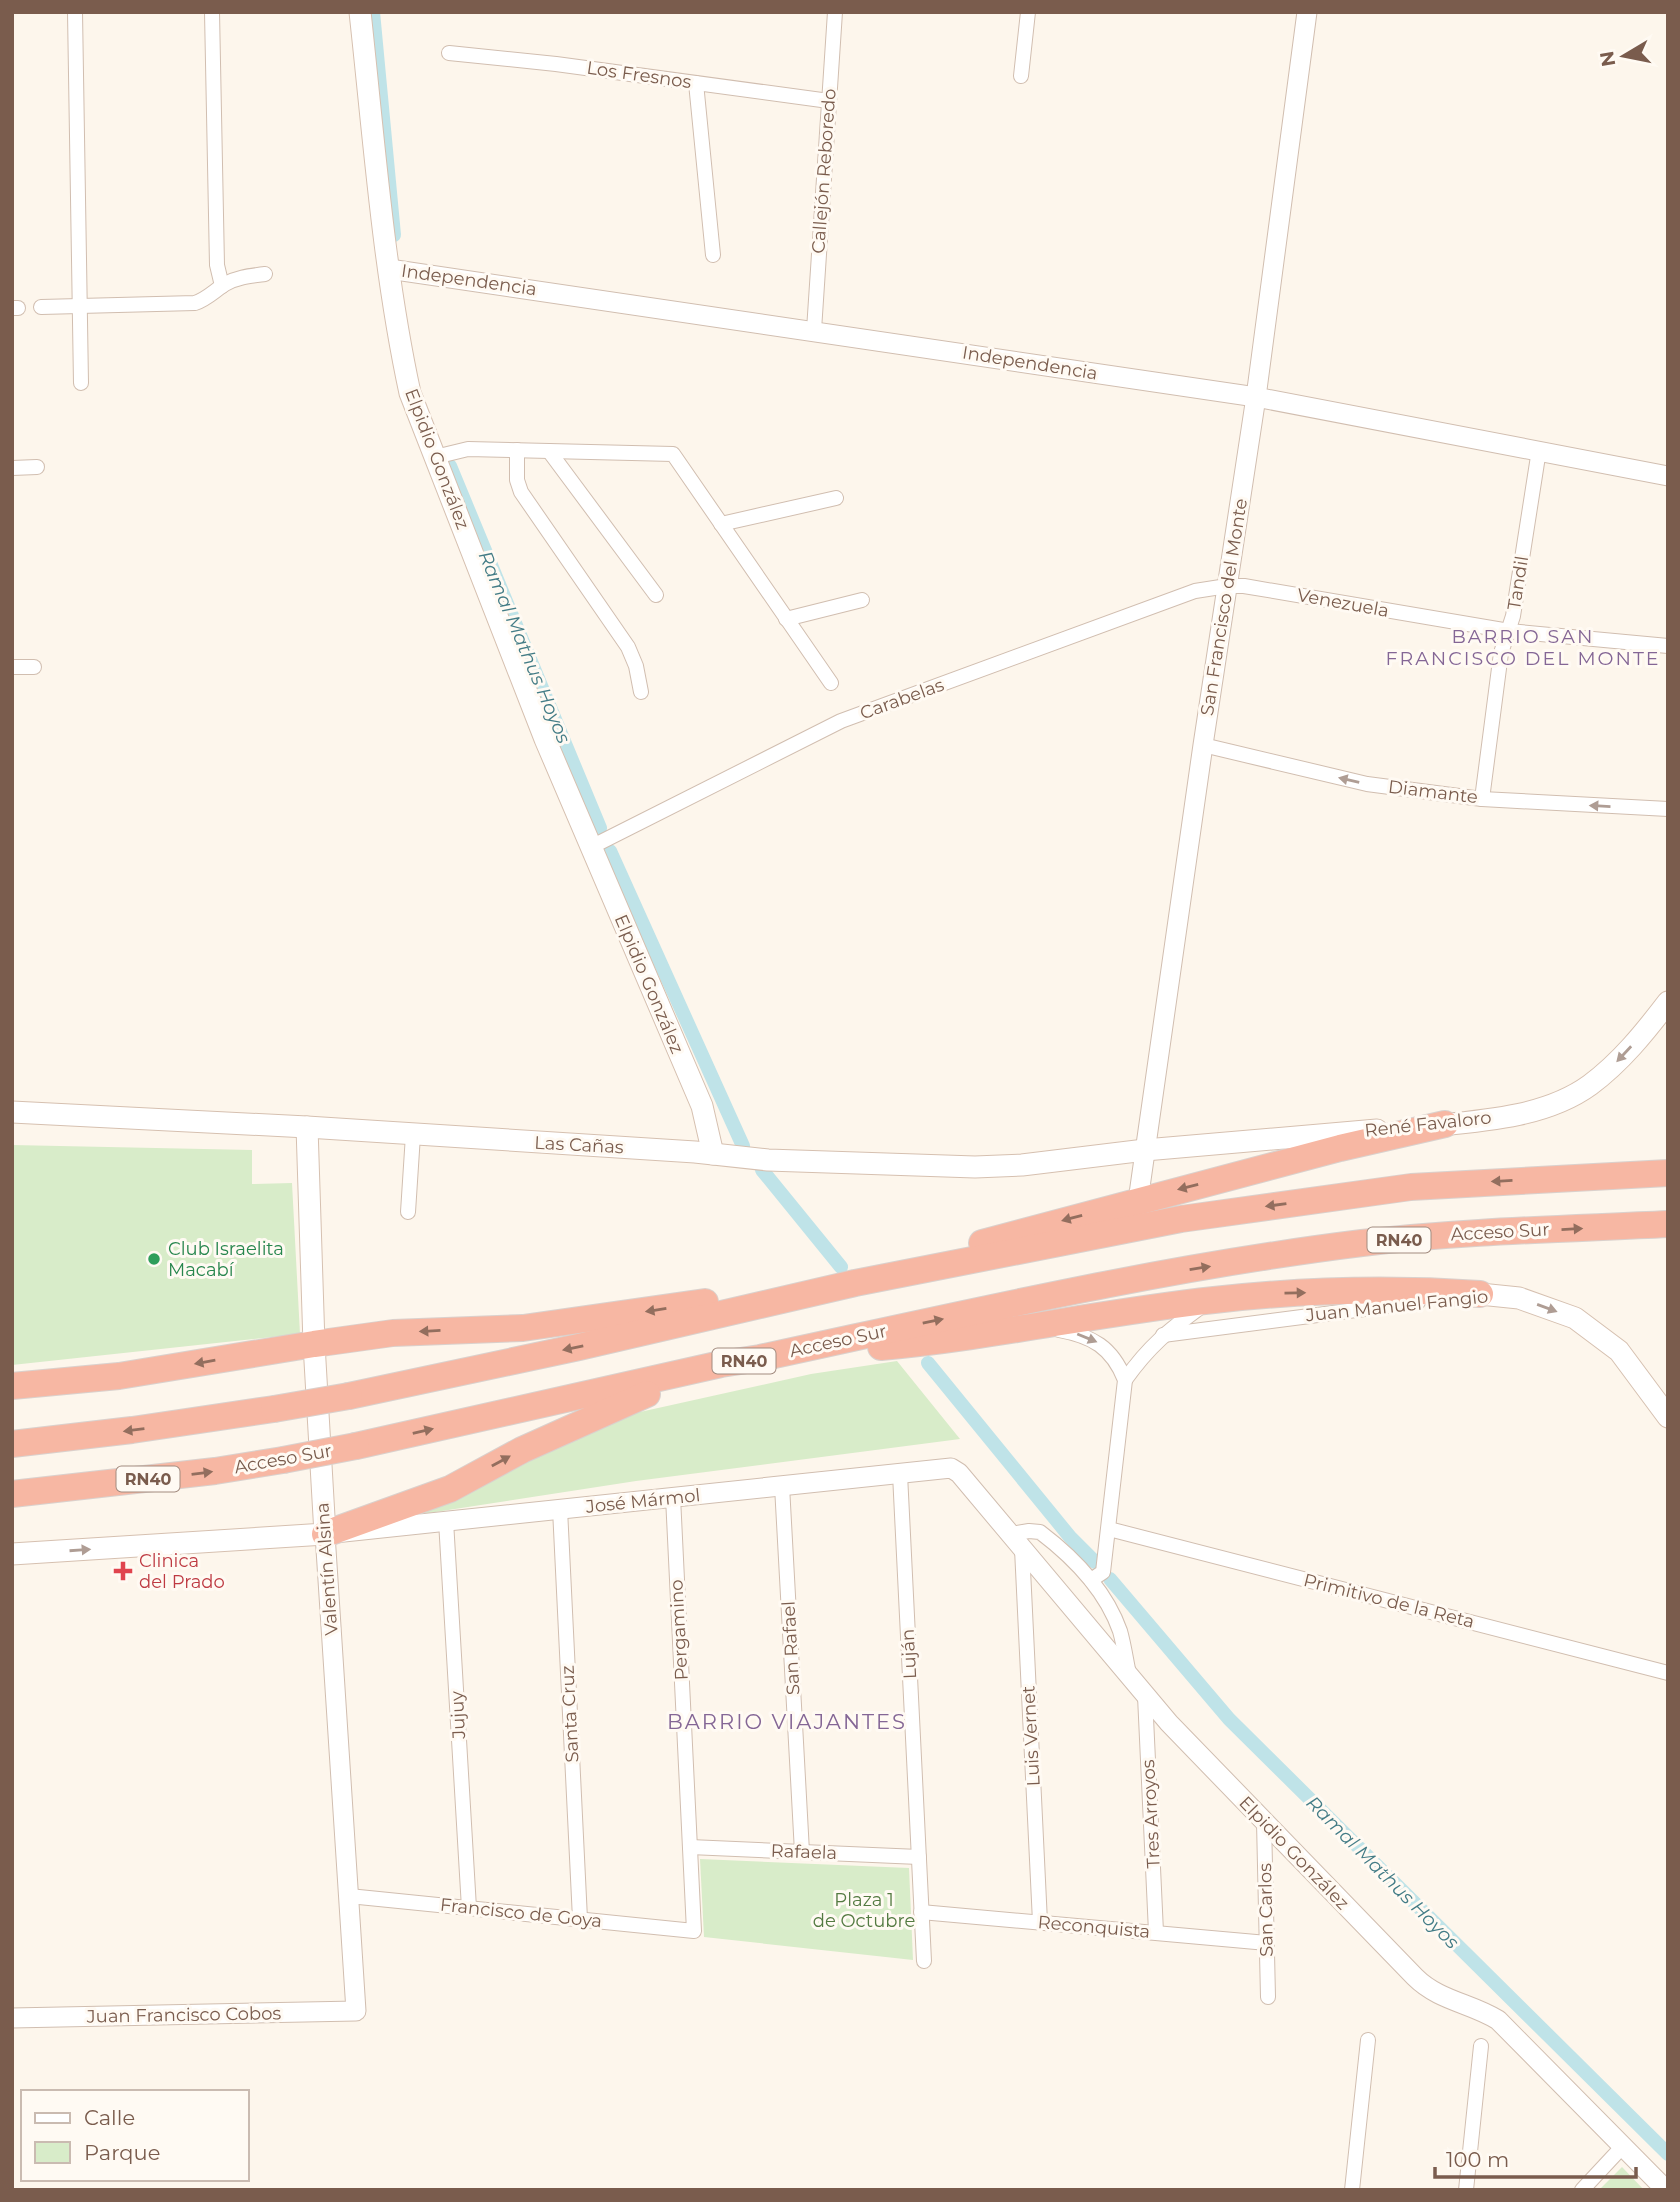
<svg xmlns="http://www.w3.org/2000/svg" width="1680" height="2202" font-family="Montserrat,sans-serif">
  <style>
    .green { fill: #d8ecc9 }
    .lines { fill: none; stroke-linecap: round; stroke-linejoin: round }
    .canal { stroke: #bfe3e8; stroke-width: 14 }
    .minor-casing { stroke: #d1beb0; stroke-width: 16 }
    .tertiary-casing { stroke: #d1beb0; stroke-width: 21 }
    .secondary-casing { stroke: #d6c0b0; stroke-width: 23 }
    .motorway-casing { stroke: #dad1cd; stroke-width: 28 }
    .minor { stroke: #fff; stroke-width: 14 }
    .tertiary { stroke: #fff; stroke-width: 19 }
    .secondary { stroke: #fff; stroke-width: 21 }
    .motorway { stroke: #f7b7a3; stroke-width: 26 }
    .motorway-bridge-casing { stroke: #dad1cd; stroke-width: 28; stroke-linecap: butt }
    .motorway-bridge { stroke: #f7b7a3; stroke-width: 26 }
    .oneway { fill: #af9d94 }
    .oneway2 { fill: #936e5e }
    .leisure-dot { fill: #2e9e5b; stroke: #fffaf3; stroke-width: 2.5 }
    .health-dot { fill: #e0444e; stroke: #fffaf3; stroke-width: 2.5 }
    .labels { text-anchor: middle; stroke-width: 6; stroke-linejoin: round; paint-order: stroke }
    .shield { fill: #fffaf3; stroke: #a28b7f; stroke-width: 2 }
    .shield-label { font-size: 16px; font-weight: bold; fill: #7a5c4d }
    .street-label { font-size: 18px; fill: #7a5c4d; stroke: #fffaf3 }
    .leisure-label { font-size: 18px; fill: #27864d; stroke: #fffaf3; text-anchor: start }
    .health-label { font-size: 18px; fill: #be3a42; stroke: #fffaf3; text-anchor: start }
    .park-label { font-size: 18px; fill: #537a41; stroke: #fffaf3 }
    .neighbourhood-label { font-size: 19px; letter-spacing: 2px; fill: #846695; stroke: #fffaf3 }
    .water-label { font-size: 19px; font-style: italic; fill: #437c86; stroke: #fffaf3 }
    .quarter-label { font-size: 21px; letter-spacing: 2px; fill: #846695; stroke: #fffaf3 }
  </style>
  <rect width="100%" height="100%" fill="#fdf6ec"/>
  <g class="green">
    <polygon points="12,1145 252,1150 252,1184 292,1183 300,1334 12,1365"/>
    <polygon points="897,1361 960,1439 636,1481 403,1517 468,1492 523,1465 579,1431 631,1414 811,1374"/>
    <polygon points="700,1859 909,1868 913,1960 704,1937"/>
    <polygon points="1622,2167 1644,2190 1599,2190"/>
  </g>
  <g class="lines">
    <g class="canal">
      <polyline points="373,12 394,235"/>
      <polyline points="450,466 600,828"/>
      <polyline points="610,851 743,1146"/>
      <polyline points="762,1170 841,1267"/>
      <polyline points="928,1363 1070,1537 1095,1562"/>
      <polyline points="1110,1579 1229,1719 1668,2154"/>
    </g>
    <defs>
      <g id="minor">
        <polyline points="75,12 81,383"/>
        <polyline points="212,12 217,265 222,286"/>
        <polyline points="449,53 556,64 829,101"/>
        <polyline points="1021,76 1028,12"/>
        <polyline points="696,83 713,255"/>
        <path d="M41 307 195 303C207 299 214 291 225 284 238 277 250 276 265 274"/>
        <polyline points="12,308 18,308"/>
        <polyline points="814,330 835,12"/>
        <polyline points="517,450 517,480 521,492 628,647 636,666 641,692"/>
        <polyline points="549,451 656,595"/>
        <polyline points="435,457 468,449 673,454 831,683"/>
        <polyline points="12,468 37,467"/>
        <polyline points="721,524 836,498"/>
        <polyline points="786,619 862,600"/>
        <polyline points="12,667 34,667"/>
        <polyline points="1203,745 1367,784 1482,799 1668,809"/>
        <polyline points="1482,799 1501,653 1513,616 1539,450"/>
        <polyline points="591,847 841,721 1195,591 1227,586 1244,586 1509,631 1668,646"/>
        <polyline points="408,1212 413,1135"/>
        <path d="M1059 1330C1092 1336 1112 1347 1125 1380L1103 1572 1091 1580"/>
        <polyline points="1163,1335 1418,1302"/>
        <path d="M1125 1380C1149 1346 1169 1330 1202 1306"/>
        <polyline points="900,1474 924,1961"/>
        <polyline points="782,1486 802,1852"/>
        <polyline points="560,1509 580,1919"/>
        <polyline points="446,1521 469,1908"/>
        <polyline points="1109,1529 1668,1673"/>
        <path d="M1011 1534 1029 1531 1040 1532C1073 1557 1106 1591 1120 1631 1124 1645 1126 1660 1129 1674"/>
        <polyline points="1022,1549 1040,1922"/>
        <polyline points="1145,1696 1156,1932"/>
        <polyline points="1264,1822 1268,1997"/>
        <polyline points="690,1847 919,1857"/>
        <polyline points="349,1896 694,1931 673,1497"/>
        <polyline points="921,1912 1267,1943"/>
        <polyline points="1352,2190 1368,2040"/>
        <polyline points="1466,2190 1481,2046"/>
        <polyline points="1582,2190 1623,2146"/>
      </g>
      <g id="tertiary">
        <polyline points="389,269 1256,397 1668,476"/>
        <polyline points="1138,1201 1203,745 1256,397 1307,12"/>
        <path d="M12 2018 356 2011 325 1534 951 1468 959 1473 1169 1723 1415 1977C1439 2001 1471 2003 1498 2020L1666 2190"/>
      </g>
      <g id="secondary">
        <path d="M360 12C374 139 383 268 410 393L545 739 702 1106 713 1154"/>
        <polyline points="12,1112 307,1127 695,1152 768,1160 975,1167 1022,1165 1145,1150 1377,1130"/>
        <path d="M1430 1126C1483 1121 1546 1117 1590 1085 1621 1062 1645 1032 1668 1002"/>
        <polyline points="1480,1294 1519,1298 1575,1318 1619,1351 1668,1417"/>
        <polyline points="12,1554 325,1534 314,1344 307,1127"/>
      </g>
      <g id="motorway">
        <polyline points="982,1243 1340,1148 1445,1124"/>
        <path d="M881 1347C992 1337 1102 1312 1214 1300 1302 1290 1392 1288 1480 1294"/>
        <polyline points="12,1386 119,1376 314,1344 393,1333 523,1328 705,1302"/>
        <polyline points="349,1396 579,1347 855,1283 1181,1219 1411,1187 1668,1173"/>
        <polyline points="12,1444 132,1430 274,1409"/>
        <path d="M356 1446 721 1364 760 1358C960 1315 1159 1268 1362 1243 1463 1231 1566 1229 1668 1224"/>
        <polyline points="12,1494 215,1471 283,1460"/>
        <polyline points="325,1534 450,1489 522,1450 647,1394"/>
      </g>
    </defs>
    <use href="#minor" class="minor-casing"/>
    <use href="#tertiary" class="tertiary-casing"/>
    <use href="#secondary" class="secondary-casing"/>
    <use href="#motorway" class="motorway-casing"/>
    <use href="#minor" class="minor"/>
    <use href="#tertiary" class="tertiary"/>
    <use href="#secondary" class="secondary"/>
    <use href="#motorway" class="motorway"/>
    <defs>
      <g id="motorway-bridge">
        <polyline points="274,1409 349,1396"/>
        <polyline points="283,1460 356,1446"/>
      </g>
    </defs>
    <use href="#motorway-bridge" class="motorway-bridge-casing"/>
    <use href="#motorway-bridge" class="motorway-bridge"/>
  </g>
  <defs><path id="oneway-solid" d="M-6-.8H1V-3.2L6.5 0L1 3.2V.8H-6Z" transform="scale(1.75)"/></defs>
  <g class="oneway">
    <use href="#oneway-solid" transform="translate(1349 780) rotate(-167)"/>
    <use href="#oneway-solid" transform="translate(1600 806) rotate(-177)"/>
    <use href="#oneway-solid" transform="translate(1624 1054) rotate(133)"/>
    <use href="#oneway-solid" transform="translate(1547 1308) rotate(20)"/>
    <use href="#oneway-solid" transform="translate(1087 1338) rotate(22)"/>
    <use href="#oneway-solid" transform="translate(80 1550) rotate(-4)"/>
  </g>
  <g class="oneway2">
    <use href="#oneway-solid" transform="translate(1502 1181) rotate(177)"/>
    <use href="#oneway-solid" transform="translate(1188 1187) rotate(166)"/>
    <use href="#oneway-solid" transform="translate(1276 1205) rotate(172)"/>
    <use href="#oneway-solid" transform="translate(1072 1218) rotate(165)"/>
    <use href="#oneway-solid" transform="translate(1572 1229) rotate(-3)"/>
    <use href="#oneway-solid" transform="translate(1200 1268) rotate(-9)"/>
    <use href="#oneway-solid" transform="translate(1295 1293) rotate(-1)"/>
    <use href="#oneway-solid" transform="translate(656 1310) rotate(171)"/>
    <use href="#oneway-solid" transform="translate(933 1321) rotate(-12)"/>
    <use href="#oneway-solid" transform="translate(430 1331) rotate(177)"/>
    <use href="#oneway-solid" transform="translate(573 1348) rotate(168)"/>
    <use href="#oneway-solid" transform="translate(205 1362) rotate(170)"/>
    <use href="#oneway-solid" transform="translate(134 1430) rotate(173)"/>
    <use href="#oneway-solid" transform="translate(423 1431) rotate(-13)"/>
    <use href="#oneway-solid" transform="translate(501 1461) rotate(-29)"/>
    <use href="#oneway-solid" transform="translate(202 1473) rotate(-7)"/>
  </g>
  <circle class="leisure-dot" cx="154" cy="1259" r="7"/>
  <path class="health-dot" d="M119.5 1560.5h7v7h7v7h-7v7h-7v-7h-7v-7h7z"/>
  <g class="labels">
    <g class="shield">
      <rect x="1367.5" y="1227.5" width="63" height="25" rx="5"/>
      <rect x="712.5" y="1348.5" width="63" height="25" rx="5"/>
      <rect x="116.5" y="1466.5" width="63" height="25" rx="5"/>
    </g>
    <g class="shield-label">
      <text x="1399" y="1246">RN40</text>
      <text x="744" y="1367">RN40</text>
      <text x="148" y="1485">RN40</text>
    </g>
    <g class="street-label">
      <text transform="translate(639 75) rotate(8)" y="6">Los Fresnos</text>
      <text transform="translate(824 171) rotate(-86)" y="6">Callejón Reboredo</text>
      <text transform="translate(469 280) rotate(8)" y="6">Independencia</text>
      <text transform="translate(1030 363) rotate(9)" y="6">Independencia</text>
      <text transform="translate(437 459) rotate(69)" y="6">Elpidio González</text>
      <text transform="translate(1518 583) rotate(-81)" y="6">Tandil</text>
      <text transform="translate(1343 603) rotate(10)" y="6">Venezuela</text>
      <text transform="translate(1224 607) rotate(-81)" y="6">San Francisco del Monte</text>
      <text transform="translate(902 699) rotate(-20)" y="6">Carabelas</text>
      <text transform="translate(1433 792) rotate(7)" y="6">Diamante</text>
      <text transform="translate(649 984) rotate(67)" y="6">Elpidio González</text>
      <text transform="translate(1428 1124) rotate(-6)" y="6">René Favaloro</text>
      <text transform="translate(579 1145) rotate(3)" y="6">Las Cañas</text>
      <text transform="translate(1500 1232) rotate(-3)" y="6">Acceso Sur</text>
      <text transform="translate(1397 1306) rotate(-6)" y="6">Juan Manuel Fangio</text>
      <text transform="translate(838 1341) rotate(-12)" y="6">Acceso Sur</text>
      <text transform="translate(283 1459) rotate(-10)" y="6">Acceso Sur</text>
      <text transform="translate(643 1501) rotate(-6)" y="6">José Mármol</text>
      <text transform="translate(327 1569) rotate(-94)" y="6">Valentín Alsina</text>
      <text transform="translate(1389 1601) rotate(14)" y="6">Primitivo de la Reta</text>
      <text transform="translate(679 1630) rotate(-93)" y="6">Pergamino</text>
      <text transform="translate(791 1648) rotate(-93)" y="6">San Rafael</text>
      <text transform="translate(909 1654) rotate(-93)" y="6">Luján</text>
      <text transform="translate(570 1714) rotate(-93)" y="6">Santa Cruz</text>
      <text transform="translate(458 1715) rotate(-93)" y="6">Jujuy</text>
      <text transform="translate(1031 1736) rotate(-93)" y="6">Luis Vernet</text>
      <text transform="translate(1151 1814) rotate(-93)" y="6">Tres Arroyos</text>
      <text transform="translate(804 1852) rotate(2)" y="6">Rafaela</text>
      <text transform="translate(1294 1853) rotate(46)" y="6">Elpidio González</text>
      <text transform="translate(1266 1910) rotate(-91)" y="6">San Carlos</text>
      <text transform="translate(521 1913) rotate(6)" y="6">Francisco de Goya</text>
      <text transform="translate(1094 1927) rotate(5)" y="6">Reconquista</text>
      <text transform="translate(184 2015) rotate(-1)" y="6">Juan Francisco Cobos</text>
    </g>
    <g class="leisure-label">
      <text x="168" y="1255">Club Israelita<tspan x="168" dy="21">Macabí</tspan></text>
    </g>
    <g class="health-label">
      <text x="139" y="1567">Clinica<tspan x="139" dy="21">del Prado</tspan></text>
    </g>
    <g class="park-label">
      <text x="864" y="1906">Plaza 1<tspan x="864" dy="21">de Octubre</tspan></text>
    </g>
    <g class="neighbourhood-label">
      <text x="1523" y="643">BARRIO SAN<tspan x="1523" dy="22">FRANCISCO DEL MONTE</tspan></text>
    </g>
    <g class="water-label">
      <text transform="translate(525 647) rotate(67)" y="7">Ramal Mathus Hoyos</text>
      <text transform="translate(1383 1872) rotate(45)" y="7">Ramal Mathus Hoyos</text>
    </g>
    <g class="quarter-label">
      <text x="787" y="1729">BARRIO VIAJANTES</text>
    </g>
  </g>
  <rect width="1680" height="2202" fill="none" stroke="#7a5c4d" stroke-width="28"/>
  <rect x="21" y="2090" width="228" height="91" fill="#fffaf3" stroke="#cabbb1" stroke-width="2"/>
  <rect x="35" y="2113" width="35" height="10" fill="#ffffff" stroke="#cabbb1" stroke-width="2"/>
  <text x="84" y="2125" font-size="21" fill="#7a5c4d">Calle</text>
  <rect x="35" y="2142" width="35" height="21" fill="#d8ecc9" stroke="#cabbb1" stroke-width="2"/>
  <text x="84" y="2160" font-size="21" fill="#7a5c4d">Parque</text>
  <g transform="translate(1624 56) rotate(260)" stroke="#fffaf3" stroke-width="5" paint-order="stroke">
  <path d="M0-5L12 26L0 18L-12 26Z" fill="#7a5c4d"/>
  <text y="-10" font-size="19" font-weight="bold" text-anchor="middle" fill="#7a5c4d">N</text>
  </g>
  <path d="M1435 2167v10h201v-10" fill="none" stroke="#7a5c4d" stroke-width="3.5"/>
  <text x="1446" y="2167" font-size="21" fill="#7a5c4d" stroke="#fffaf3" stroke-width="5" paint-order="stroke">100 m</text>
</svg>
